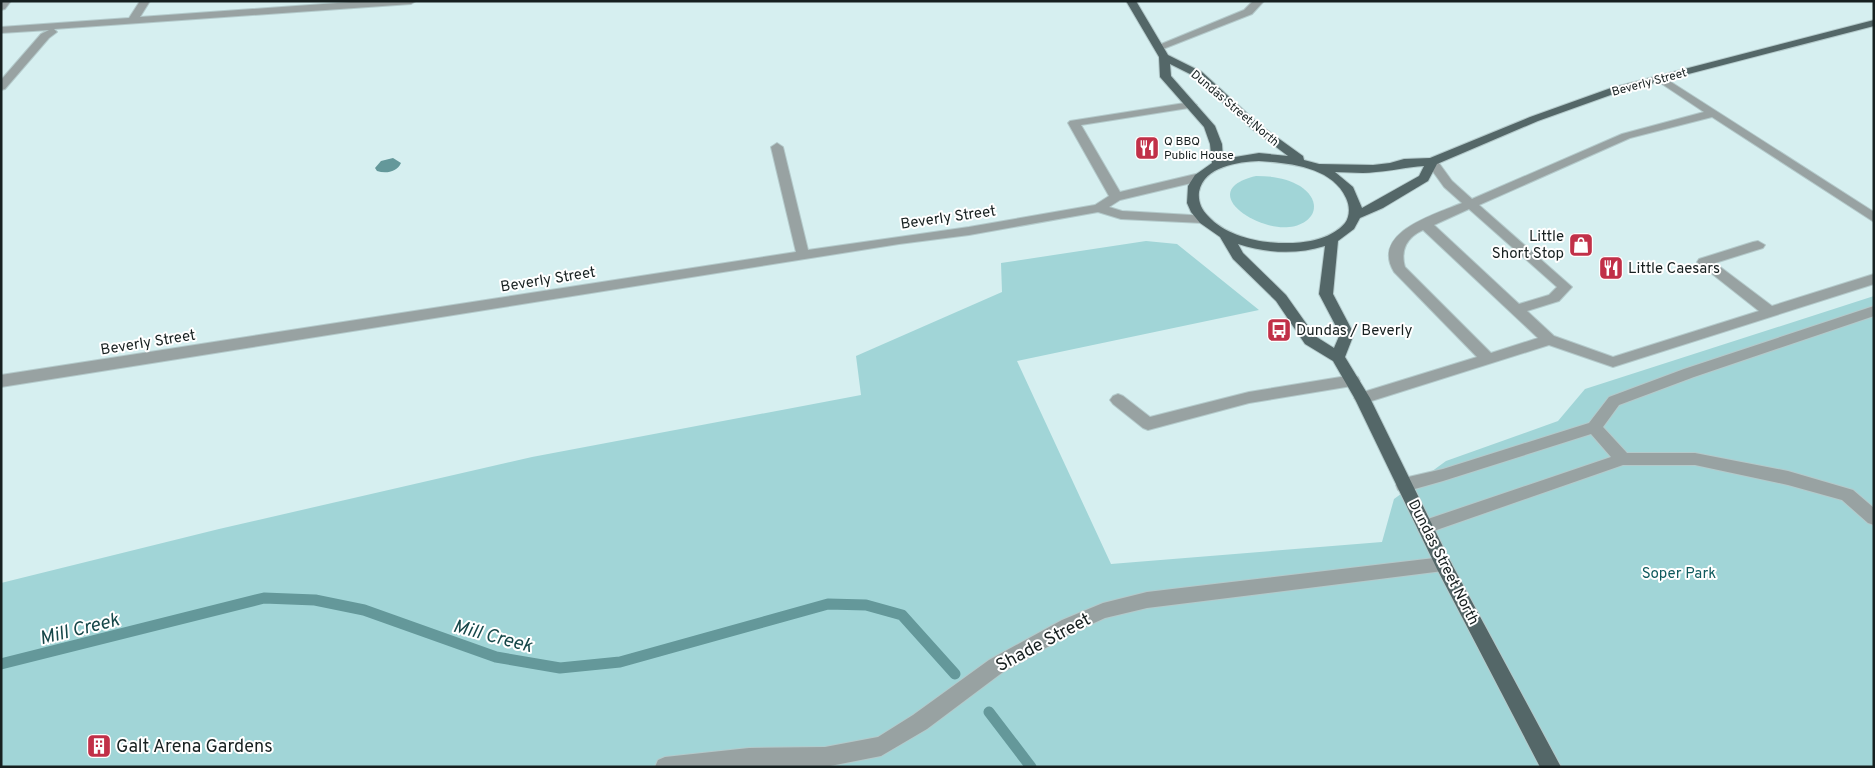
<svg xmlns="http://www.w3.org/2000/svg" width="1875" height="768" font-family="Overpass,sans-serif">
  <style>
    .green { fill: #a1d5d7 }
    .water { fill: #64989a }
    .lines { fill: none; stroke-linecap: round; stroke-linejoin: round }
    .stream { stroke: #64989a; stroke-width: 11 }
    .minor-casing { stroke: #b4cacb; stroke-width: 2 }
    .major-casing { stroke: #b4cacb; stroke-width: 2 }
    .minor { fill: #98a2a2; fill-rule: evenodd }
    .major { fill: #546768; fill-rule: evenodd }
    .labels { text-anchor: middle; stroke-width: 4; stroke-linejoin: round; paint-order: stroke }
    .far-street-label { font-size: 12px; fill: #172020; stroke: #fff }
    .far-poi-label { font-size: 12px; fill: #172020; stroke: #fff; text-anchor: start }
    .street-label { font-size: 15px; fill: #172020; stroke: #fff }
    .poi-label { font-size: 15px; fill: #172020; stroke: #fff; text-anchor: start }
    .park-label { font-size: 15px; fill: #0f5b5e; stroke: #fff }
    .near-street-label { font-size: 18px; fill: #172020; stroke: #fff }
    .near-poi-label { font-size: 18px; fill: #172020; stroke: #fff; text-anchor: start }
    .near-water-label { font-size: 19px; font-style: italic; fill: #164749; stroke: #fff }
  </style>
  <rect width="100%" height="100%" fill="#d6eff0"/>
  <g class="green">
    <path d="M1256 176C1272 176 1287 178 1300 186 1324 202 1315 224 1289 227 1254 231 1196 190 1256 176Z"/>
    <polygon points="1146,241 1177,244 1259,310 1017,361 1111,564 1382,542 1394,499 1446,461 1558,421 1585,389 1874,296 1874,767 1,767 1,583 219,529 532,457 861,395 856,356 1002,292 1001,263"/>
  </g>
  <path class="water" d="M393 158 401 163C397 172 386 174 377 171L375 168 381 161Z"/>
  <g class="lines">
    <g class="stream">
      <polyline points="1,664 264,598 315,600 364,610 496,657 560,668 620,662 828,604 866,605 902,615 955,674"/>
      <polyline points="989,712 1031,767"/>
    </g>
    <defs>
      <g id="minor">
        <polygon points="1,1 11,1 5,9 1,10"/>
        <polygon points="140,1 150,1 140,17 365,1 416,1 411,4 54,29 57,32 49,38 5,89 1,90 1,80 41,34 49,30 1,33 1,27 129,18"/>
        <polygon points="1253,1 1264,1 1252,14 1163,49 1155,49 1154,47 1244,10"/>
        <path d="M1660 75 1874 212V222L1712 117 1630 138 1479 205 1572 287 1559 301 1527 311 1554 336 1613 357 1759 311 1697 262 1699 259 1753 242 1758 241 1765 245 1763 248 1715 263 1772 306 1874 274V284L1613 367 1549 345 1362 404 1357 402 1354 398 1357 394 1477 357 1394 272C1370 232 1436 214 1462 203L1444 187 1426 162 1428 159H1436L1452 181 1472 199 1622 134 1704 112 1656 80 1654 78 1656 76ZM1469 209 1557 287 1549 295 1519 304 1434 225ZM1423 230 1538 338 1491 353 1405 267C1400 250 1407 237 1423 230Z"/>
        <polygon points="1191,102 1197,105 1195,107 1081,125 1120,192 1200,173 1206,177 1204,180 1120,200 1109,207 1122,211 1208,216 1209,219 1208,222 1203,223 1121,219 1098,212 969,235 899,244 1,387 1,375 796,252 771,147 777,143 783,147 808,250 969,227 1095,205 1109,196 1068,123 1070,121"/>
        <polygon points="1874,306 1874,316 1694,377 1619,405 1603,427 1627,453 1695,453 1788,471 1853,490 1874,508 1874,525 1868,523 1842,500 1788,485 1695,465 1623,465 1425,534 1419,532 1417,527 1419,522 1611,457 1591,434 1443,481 1404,492 1398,490 1396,485 1398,480 1404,478 1443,469 1589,423 1609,397 1684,369"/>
        <polygon points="1353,375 1358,377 1360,381 1358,385 1249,403 1148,430 1143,428 1113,404 1110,400 1113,396 1118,394 1123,396 1150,417 1249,392"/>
        <polygon points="1443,557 1449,559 1452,564 1449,569 1443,571 1147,608 1105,618 1074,632 1003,672 927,729 881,756 825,767 655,767 658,760 665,757 749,748 825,747 878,737 913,715 989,660 1062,620 1103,603 1147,592"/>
      </g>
      <path id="major" d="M1126 1H1136L1168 55 1202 72 1260 125 1303 156 1304 160 1319 164 1373 165 1390 163 1404 159 1430 158 1530 117 1611 88 1874 20V26L1619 92 1538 121 1437 164 1428 181 1383 208 1360 218 1354 229 1338 241 1333 294 1354 334 1345 357 1370 398 1449 559 1561 767H1540L1437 569 1355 399 1333 361 1305 344 1276 301 1233 259 1220 237 1200 223 1191 212 1187 203 1188 186 1195 175 1212 163 1210 144 1204 127 1160 77 1159 57ZM1170 64 1194 76 1252 129 1288 156 1259 153 1223 159 1222 144 1215 126 1171 76ZM1259 161C1289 163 1332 167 1346 198 1350 206 1350 216 1345 223 1332 238 1311 242 1293 243 1264 244 1228 238 1208 216 1201 209 1198 201 1199 192 1204 166 1238 162 1259 161ZM1424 166 1419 176 1362 208 1353 187 1335 172C1349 172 1363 174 1376 172 1392 171 1407 167 1424 166ZM1238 244C1266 253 1296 255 1325 246L1319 294 1340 334 1334 348 1315 336 1286 295 1243 253Z"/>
    </defs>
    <use href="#minor" class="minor-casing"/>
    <use href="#major" class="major-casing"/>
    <use href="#minor" class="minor"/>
    <use href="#major" class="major"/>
  </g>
  <defs>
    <symbol id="restaurant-square" viewBox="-11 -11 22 22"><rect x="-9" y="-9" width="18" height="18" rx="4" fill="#c13048" stroke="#fff"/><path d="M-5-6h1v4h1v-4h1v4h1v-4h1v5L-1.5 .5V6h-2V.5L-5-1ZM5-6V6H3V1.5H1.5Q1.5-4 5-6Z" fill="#fff"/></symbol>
    <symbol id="shop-square" viewBox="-11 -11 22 22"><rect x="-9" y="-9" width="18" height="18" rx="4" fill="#c13048" stroke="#fff"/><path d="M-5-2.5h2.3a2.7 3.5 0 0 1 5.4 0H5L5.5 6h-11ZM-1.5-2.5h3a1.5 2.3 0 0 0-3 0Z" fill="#fff"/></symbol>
    <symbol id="bus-square" viewBox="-11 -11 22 22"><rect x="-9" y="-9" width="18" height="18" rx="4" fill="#c13048" stroke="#fff"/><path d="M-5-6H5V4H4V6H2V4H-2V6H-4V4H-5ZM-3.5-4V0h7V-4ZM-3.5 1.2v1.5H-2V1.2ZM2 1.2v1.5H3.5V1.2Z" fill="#fff"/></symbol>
    <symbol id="building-square" viewBox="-11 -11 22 22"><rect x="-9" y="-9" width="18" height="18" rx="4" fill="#c13048" stroke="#fff"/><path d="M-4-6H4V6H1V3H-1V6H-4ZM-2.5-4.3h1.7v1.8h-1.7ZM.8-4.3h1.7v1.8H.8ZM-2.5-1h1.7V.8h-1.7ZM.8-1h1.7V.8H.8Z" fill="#fff"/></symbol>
  </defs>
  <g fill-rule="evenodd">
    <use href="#restaurant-square" x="1133" y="134" width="28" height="28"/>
    <use href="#shop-square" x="1567" y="231" width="28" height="28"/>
    <use href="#restaurant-square" x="1597" y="254" width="28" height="28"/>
    <use href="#bus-square" x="1265" y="316" width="28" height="28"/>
    <use href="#building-square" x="85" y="732" width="28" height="28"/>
  </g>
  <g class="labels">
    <g class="far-street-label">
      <text transform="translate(1649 82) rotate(-15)" y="4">Beverly Street</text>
      <text transform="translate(1235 108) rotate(40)" y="4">Dundas Street North</text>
    </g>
    <g class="far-poi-label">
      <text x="1164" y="145">Q BBQ<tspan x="1164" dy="14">Public House</tspan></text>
    </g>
    <g class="street-label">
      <text transform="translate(948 217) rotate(-8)" y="5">Beverly Street</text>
      <text transform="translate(548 279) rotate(-9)" y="5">Beverly Street</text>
      <text transform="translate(148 342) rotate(-9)" y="5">Beverly Street</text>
      <text transform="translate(1444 562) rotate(63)" y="5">Dundas Street North</text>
    </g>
    <g class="poi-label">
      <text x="1564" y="241" text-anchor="end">Little<tspan x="1564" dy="17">Short Stop</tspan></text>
      <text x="1628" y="273">Little Caesars</text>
      <text x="1296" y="335">Dundas / Beverly</text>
    </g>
    <g class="park-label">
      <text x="1679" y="578">Soper Park</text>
    </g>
    <g class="near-street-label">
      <text transform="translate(1043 642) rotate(-28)" y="6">Shade Street</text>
    </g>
    <g class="near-poi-label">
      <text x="116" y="752">Galt Arena Gardens</text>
    </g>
    <g class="near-water-label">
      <text transform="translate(79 628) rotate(-14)" y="7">Mill Creek</text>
      <text transform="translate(493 635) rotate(15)" y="7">Mill Creek</text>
    </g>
  </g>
  <rect width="1875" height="768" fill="none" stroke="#172020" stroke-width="5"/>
</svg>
